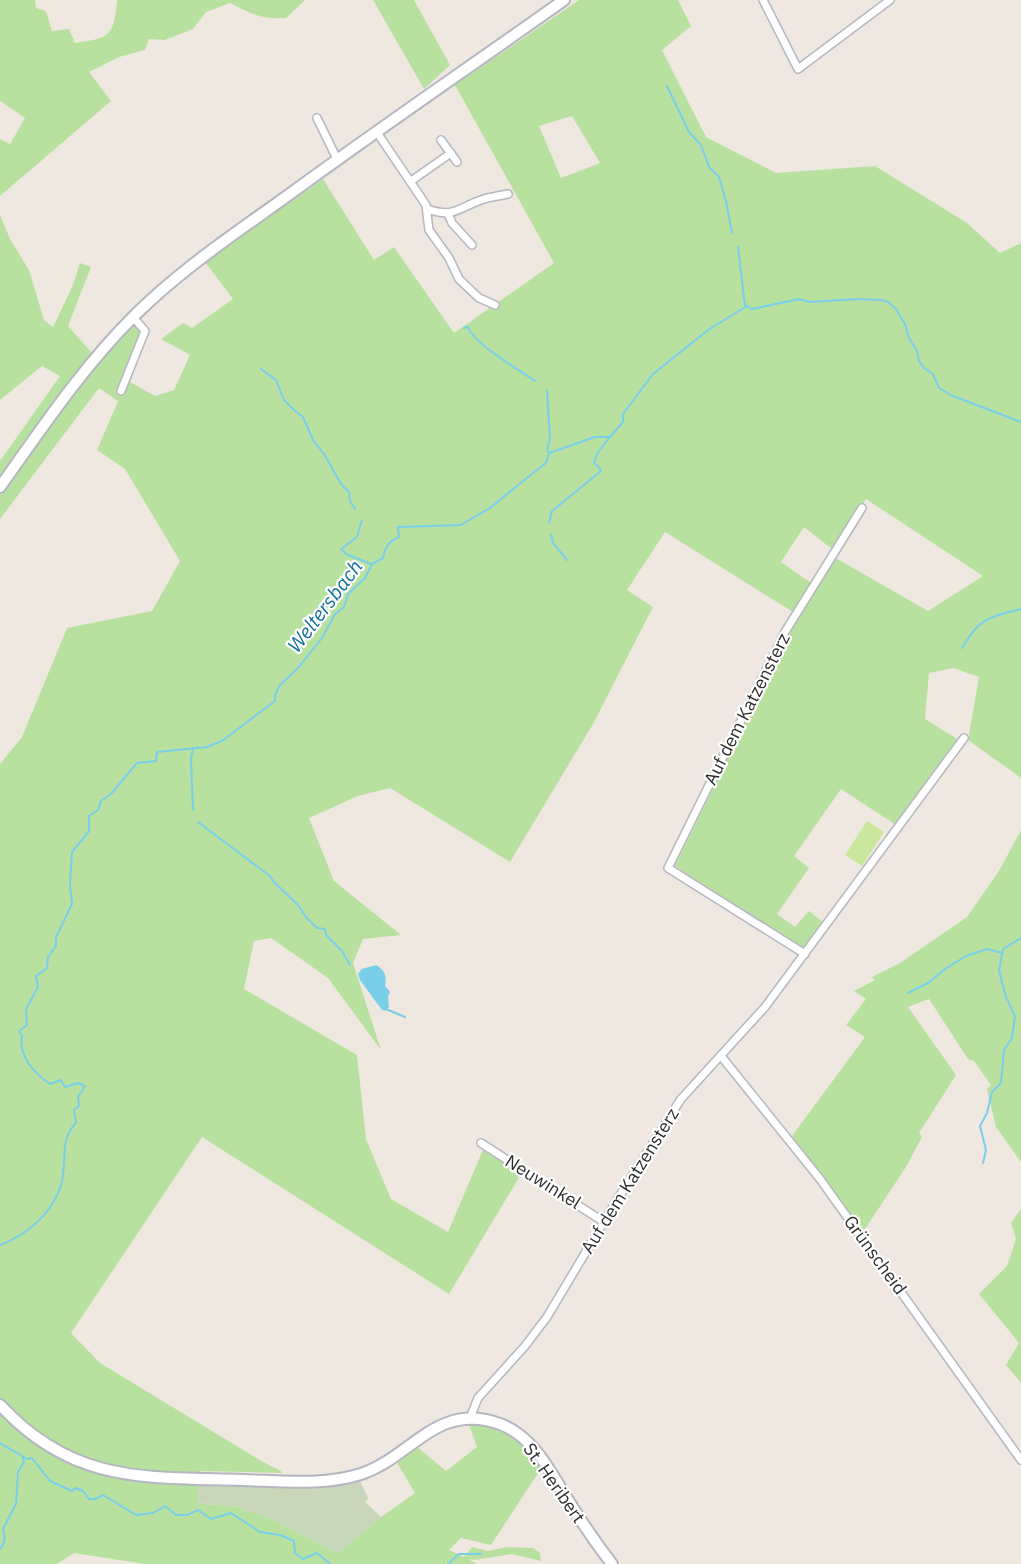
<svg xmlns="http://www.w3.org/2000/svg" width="1021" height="1564" font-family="'IBM Plex Sans',sans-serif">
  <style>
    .green { fill: #b8e1a0; fill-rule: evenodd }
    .cemetery { fill: #c8d7b9 }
    .pitch { fill: #cae89d }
    .water { fill: #79cfea }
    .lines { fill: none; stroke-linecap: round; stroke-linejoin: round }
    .stream { stroke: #79cfea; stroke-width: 2 }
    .street-casing { stroke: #b4b7c0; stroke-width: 10 }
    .secondary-casing { stroke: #b4b7c0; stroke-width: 14 }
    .street { stroke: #fff; stroke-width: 7 }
    .secondary { stroke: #fff; stroke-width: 10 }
    .labels { text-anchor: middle; stroke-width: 4.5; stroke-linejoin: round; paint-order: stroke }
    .street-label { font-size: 18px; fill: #2d2d2d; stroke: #fff }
    .water-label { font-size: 20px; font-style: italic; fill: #146f9a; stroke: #fff }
  </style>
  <rect width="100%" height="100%" fill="#eee8e1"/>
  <g class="green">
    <path d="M0 0H35L36 8 46 11 52 31 69 29 75 43C109 38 114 37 117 0H305L286 18C260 19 252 14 230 3L206 12 193 29 165 40 149 39 145 50 119 57 89 72 111 101 0 196V139L10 144 25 118 0 101Z"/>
    <polygon points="373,0 414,0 450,65 424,89"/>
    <path d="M579 0H678L691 26 662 50 706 137 776 173 875 166 967 223 1000 253 1021 243V778L968 740 979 677 953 668 929 673 925 719 957 739 896 825 841 789 794 856 809 868 777 914 795 927 809 911 824 923 804 950 675 866 791 630 834 557 928 611 983 576 866 499 832 549 804 527 781 562 811 583 793 612 665 532 627 590 653 607 593 724 510 862 390 788 358 796 309 818 334 881 401 935 363 939 353 963 381 1050 328 978 271 938 254 941 244 989 357 1055 366 1139 391 1199 448 1232 483 1150 492 1152 523 1171 449 1294 202 1137 71 1333 100 1363 263 1462 281 1471 282 1473 200 1471 198 1503 237 1507 272 1519 338 1553 381 1517 415 1493 396 1461 415 1445 446 1471 477 1447 468 1422C506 1429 517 1438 542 1467L491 1545 461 1538 449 1550 464 1557 472 1547 488 1551 507 1547 533 1548 540 1553 541 1561 512 1554 475 1560 468 1559 477 1564H145L74 1553 57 1564H0V764L22 737 67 628 152 611 180 561 125 469 97 450 118 401 99 388 0 519V461L60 376 42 366 0 400V215L10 239 29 270 44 320 53 327 73 285 80 263 91 267 68 326 91 352 133 324 143 332 123 386 130 382 155 396 174 390 190 355 161 339 183 323 192 328 233 299 205 262 323 179 374 260 394 247 454 333 554 263 455 85ZM572 116 600 163 561 178 539 126Z"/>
    <polygon points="1021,830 1021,1162 996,1127 987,1089 991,1085 974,1061 968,1059 929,999 908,1007 956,1075 919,1133 922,1137 906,1167 863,1232 792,1136 865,1037 846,1025 866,999 854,991 875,980 872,977 900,963 967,917 999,871"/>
    <polygon points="1021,1209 1021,1383 1006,1365 1019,1343 979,1294 1007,1266 1016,1239 1011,1223"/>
  </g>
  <polygon class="cemetery" points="359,1479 368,1498 365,1502 381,1517 338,1553 272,1519 237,1507 198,1503 199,1482"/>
  <polygon class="pitch" points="867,821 884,832 862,866 845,855"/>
  <path class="water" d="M376 965C385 970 387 976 385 986L390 992 388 997 389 1007 385 1011 382 1010 360 980 358 974 362 969Z"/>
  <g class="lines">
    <g class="stream">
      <polyline points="667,86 689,132 701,145 709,167 719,177 726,201 732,233"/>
      <polyline points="738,247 745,306"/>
      <path d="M464 328 468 327C475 345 518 369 535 381"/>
      <polyline points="261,369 276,380 284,400 293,409 303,417 313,440 324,454 341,484 349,492 350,501 355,509"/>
      <polyline points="547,390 550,440 547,449 548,452"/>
      <polyline points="362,520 357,537 341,549 346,554 371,564"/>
      <polyline points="549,523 552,511 601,471 598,466 594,463 598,452 610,437"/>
      <polyline points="551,534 553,543 567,560"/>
      <path d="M962 648C979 618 989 617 1021 609"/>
      <polyline points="193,810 191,759 193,748"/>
      <polyline points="198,822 270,876 274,882 298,905 306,917 317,928 325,929 326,935 342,951 350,965"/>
      <polyline points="908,993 928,983 945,969 966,956 987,949 1002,953"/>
      <polyline points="386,1009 405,1017"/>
      <polyline points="983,1163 986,1150 980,1126 987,1113 992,1092 1001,1083 1004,1050 1012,1038 1015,1016 1006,997 999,971 1003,949 1021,938"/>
      <path d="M0 1245C27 1235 52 1214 61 1185 68 1163 58 1141 76 1123L74 1110 79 1106 78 1097 85 1086 78 1083 65 1087 61 1080 50 1084C35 1074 18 1056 22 1036L19 1031 27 1025 26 1009 38 987 36 976 47 968 48 957 56 946V937L72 904 70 884 72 852 89 831V816L98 810 101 801 111 794 137 763 156 761 157 752 207 747 222 741 275 701V695L280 685 298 668 322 638 335 614 344 607 348 594 365 578 372 564 383 558C385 547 388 542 399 537L398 527 461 525 490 508 523 481 546 463 549 453 595 437H610L623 422V414L653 374 708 330 747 306 752 309 799 299 809 302 859 299 881 300 888 302 896 309 905 324 909 338 917 351 919 361 924 368 933 374 939 388 953 396 1021 422"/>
      <polyline points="0,1443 27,1459 32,1458 50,1481 72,1491 75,1488 83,1491 89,1499 95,1499 103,1495 136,1515 153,1513 165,1506 176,1515 187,1515 198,1510 211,1519 231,1513 260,1532 280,1535 294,1541 295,1553 303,1559 317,1553 330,1564"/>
      <path d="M0 1549C6 1542 5 1538 3 1529L16 1504 18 1472 24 1462 23 1458"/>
      <polyline points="448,1564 459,1554 481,1554"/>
    </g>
    <defs>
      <g id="street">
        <polyline points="763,0 798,69 890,0"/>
        <polyline points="317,118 337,159"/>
        <polyline points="376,131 426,205 429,230 449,258 459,279 479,298 495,305"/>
        <polyline points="441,140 457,162"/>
        <polyline points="411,181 451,153"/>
        <path d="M427 209C454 218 456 209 481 200 489 197 499 196 508 194"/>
        <polyline points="448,214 452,223 472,245"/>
        <polyline points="121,391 145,331 133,317"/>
        <polyline points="805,954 668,868 785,632 862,508"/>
        <polyline points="721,1056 820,1179 1021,1460"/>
        <polyline points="481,1143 604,1222"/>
        <polyline points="470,1418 478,1398 525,1346 547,1317 615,1203 681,1099 765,1007 964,738"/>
      </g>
      <g id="secondary">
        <path d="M0 487C42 428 82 368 134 316 182 268 239 231 294 191 383 126 474 64 564 0"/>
        <path d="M0 1405C73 1484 145 1477 243 1480 281 1481 323 1486 361 1474 412 1457 437 1401 500 1424 536 1437 553 1478 573 1508 585 1527 598 1546 612 1564"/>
      </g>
    </defs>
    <use href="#street" class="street-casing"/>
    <use href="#secondary" class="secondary-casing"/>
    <use href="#street" class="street"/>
    <use href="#secondary" class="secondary"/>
  </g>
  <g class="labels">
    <g class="street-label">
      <text transform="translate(747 709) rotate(-63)" y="6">Auf dem Katzensterz</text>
      <text transform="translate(630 1181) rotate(-58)" y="6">Auf dem Katzensterz</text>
      <text transform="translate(543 1182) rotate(32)" y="6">Neuwinkel</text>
      <text transform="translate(875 1255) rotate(54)" y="6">Grünscheid</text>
      <text transform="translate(554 1483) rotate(55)" y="6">St. Heribert</text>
    </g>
    <g class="water-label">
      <text transform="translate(325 606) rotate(-53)" y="7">Weltersbach</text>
    </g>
  </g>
</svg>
